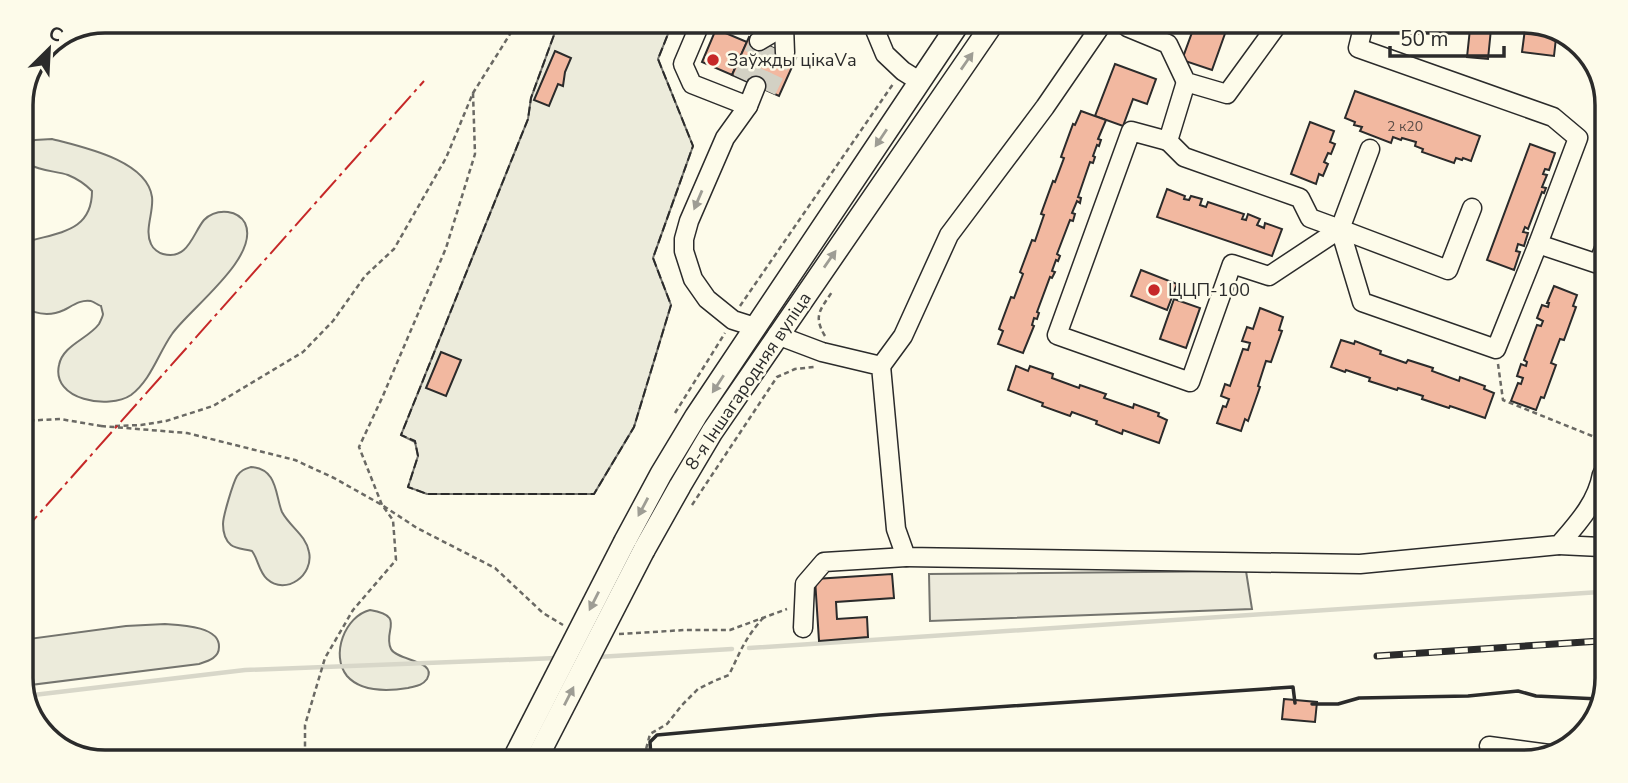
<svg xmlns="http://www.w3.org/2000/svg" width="1628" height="783" font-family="'Nunito Sans',sans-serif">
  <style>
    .green { fill: #ecebdb; stroke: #74746e; stroke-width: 2 }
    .parking { fill: #eceadb; stroke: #74746e; stroke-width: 2 }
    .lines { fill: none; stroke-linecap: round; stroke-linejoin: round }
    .stream { stroke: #d8d7c9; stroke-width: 4.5 }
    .building { fill: #f2b8a0; stroke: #2b2b2b; stroke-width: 2 }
    .minor-tunnel { stroke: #d3d1c4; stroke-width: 18; stroke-dasharray: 18 9; stroke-linecap: butt }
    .minor-casing { stroke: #2b2b2b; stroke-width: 21 }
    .major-casing { stroke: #2b2b2b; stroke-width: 24 }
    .path { stroke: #6a6964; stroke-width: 2.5; stroke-dasharray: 5 3.5; stroke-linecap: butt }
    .minor { stroke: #fdfbea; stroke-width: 18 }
    .major { stroke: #fdfbea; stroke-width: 21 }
    .rail-casing { stroke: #2b2b2b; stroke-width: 7 }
    .rail { stroke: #fdfbea; stroke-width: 4.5; stroke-dasharray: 13; stroke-linecap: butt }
    .major-bridge-casing { stroke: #2b2b2b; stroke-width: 24; stroke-linecap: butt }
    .major-bridge { stroke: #fdfbea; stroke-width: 21 }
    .fence { stroke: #2b2b2b; stroke-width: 2; stroke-dasharray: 9 3.5; stroke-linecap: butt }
    .wall { stroke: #2b2b2b; stroke-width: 3.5 }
    .power { stroke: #c62828; stroke-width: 2; stroke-dasharray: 24 5 3.5 5; stroke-linecap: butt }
    .oneway { fill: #9e9d94 }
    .poi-dot { fill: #c62828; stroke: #fdfbea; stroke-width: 2.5 }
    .labels { text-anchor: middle; stroke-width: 5; stroke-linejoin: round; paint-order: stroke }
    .number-label { font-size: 14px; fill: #5d4e48 }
    .poi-label { font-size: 18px; fill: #2b2b2b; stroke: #fdfbea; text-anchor: start }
    .street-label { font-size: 18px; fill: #2b2b2b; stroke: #fdfbea }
    .rim { fill: none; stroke: #2b2b2b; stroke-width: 3.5 }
  </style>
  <rect width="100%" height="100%" fill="#fdfbea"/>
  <g class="green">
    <polygon points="558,24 672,24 658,59 693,146 653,258 671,305 634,427 594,494 427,494 408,487 418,456 415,442 401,435 528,119 531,98"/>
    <path d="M52 139C82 147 147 160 152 197 154 212 144 230 151 244 153 249 159 253 163 254 188 261 193 233 204 220 211 213 219 211 228 212 235 213 241 216 245 223 261 257 188 310 172 334 158 354 151 380 131 395 109 410 51 400 59 365 63 345 88 339 99 324 100 322 103 316 103 314L101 306C100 306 92 301 91 301 81 299 72 306 64 310 49 317 34 314 21 305V244C53 232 92 235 92 191 84 183 78 179 68 175 52 169 14 172 26 144L35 140Z"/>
    <path d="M251 467C278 469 275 495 282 512 290 527 306 535 309 552 314 575 286 596 267 579 259 572 258 559 252 551 245 549 236 549 231 545 225 540 223 531 223 524 223 516 233 483 237 476 241 470 245 469 251 467Z"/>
    <path d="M370 610C407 616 382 631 391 649 397 661 438 660 427 679 422 686 415 686 408 688 389 691 361 692 347 676 330 655 345 616 370 610Z"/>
    <path d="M165 624C180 625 220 626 219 647 219 658 208 661 199 664L22 686 21 640 126 626Z"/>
  </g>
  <polygon class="parking" points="1246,571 1252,609 930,621 929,574"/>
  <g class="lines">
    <g class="stream">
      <polyline points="749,648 1600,592"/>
      <polyline points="597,657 732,649"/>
      <polyline points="25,696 245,670 557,658"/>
    </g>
  </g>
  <g class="building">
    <polygon points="1194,27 1227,28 1212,70 1182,60"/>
    <polygon points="716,29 747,42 732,75 702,62"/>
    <polygon points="1470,29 1491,29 1488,59 1467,57"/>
    <polygon points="1525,29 1557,29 1554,56 1522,52"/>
    <polygon points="749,37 796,58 779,96 732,75"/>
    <polygon points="555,51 571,58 565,72 563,86 558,84 549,106 534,100"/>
    <polygon points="1115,64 1156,79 1147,104 1133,99 1123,126 1095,116"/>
    <polygon points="1355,91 1480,136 1471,161 1463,158 1462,160 1456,158 1454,163 1422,152 1423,149 1415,146 1416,142 1402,138 1401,140 1393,137 1391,143 1360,131 1362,127 1354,125 1355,122 1345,118"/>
    <polygon points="1081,111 1106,120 1098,139 1101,140 1099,146 1097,145 1093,156 1095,157 1093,163 1090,162 1078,197 1081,198 1080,203 1077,201 1072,213 1075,214 1073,221 1070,220 1057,254 1060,256 1058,261 1056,260 1052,271 1055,272 1052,278 1050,277 1037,312 1039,313 1037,319 1034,318 1032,325 1034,326 1023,353 998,344 1003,331 999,329 1011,297 1014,298 1023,274 1020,272 1032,240 1035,241 1044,215 1041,214 1053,181 1055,182 1064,158 1061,157 1073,124 1075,125"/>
    <polygon points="1310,122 1334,131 1330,142 1335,144 1331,154 1328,153 1324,162 1328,164 1323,176 1319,174 1316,184 1291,174"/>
    <polygon points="1530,144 1555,153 1549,170 1545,169 1543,174 1547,175 1542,187 1546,188 1544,193 1542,192 1528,229 1525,227 1523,232 1528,233 1524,246 1518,244 1516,251 1520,252 1514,270 1487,260"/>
    <polygon points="1167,189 1185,196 1184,199 1189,200 1191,196 1202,199 1200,205 1206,207 1208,202 1244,214 1242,219 1246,220 1248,214 1260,219 1257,225 1264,228 1265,223 1282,229 1272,256 1157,217"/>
    <polygon points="1141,270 1177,284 1167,310 1131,296"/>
    <polygon points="1554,286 1577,295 1573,306 1576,307 1564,340 1560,339 1551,363 1556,365 1544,398 1541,397 1536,410 1511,401 1518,383 1521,384 1523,378 1517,376 1521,364 1526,366 1527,362 1524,360 1537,325 1541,326 1543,321 1537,318 1542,305 1548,307 1549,303 1547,303"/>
    <polygon points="1174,299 1200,308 1186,348 1160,339"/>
    <polygon points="1260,308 1283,317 1279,330 1282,331 1271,362 1266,361 1258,386 1260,387 1248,421 1245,419 1241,431 1217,423 1223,406 1226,407 1229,399 1221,396 1225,384 1230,386 1243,349 1248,350 1250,343 1242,341 1247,327 1253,329"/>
    <polygon points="1341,340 1354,344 1355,341 1381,351 1380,354 1406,363 1408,360 1433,368 1432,371 1459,381 1460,377 1485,386 1484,389 1494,393 1485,418 1450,406 1449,408 1422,399 1423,396 1398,388 1397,390 1369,381 1370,378 1346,370 1345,372 1331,367"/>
    <polygon points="441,352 461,360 446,396 426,388"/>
    <polygon points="1016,366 1028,371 1030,366 1053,374 1052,378 1079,388 1080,385 1106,394 1104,398 1133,408 1134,404 1159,413 1158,416 1167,420 1159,443 1123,430 1122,434 1096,424 1097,421 1072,412 1070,416 1042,406 1043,403 1008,390"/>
    <polygon points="892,574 894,598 836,602 837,619 867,617 868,637 819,641 815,579"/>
    <polygon points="1284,699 1317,702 1315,722 1282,719"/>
  </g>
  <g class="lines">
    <g class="minor-tunnel">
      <polyline points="742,79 759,41"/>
      <polyline points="756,86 774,48"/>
      <polyline points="767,91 785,53"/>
    </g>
    <defs>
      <g id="minor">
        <polyline points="700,24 683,64 692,84 748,106"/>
        <polyline points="873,25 885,54 903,71 919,81"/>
        <polyline points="784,26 785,53"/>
        <polyline points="1127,27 1168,44 1186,82 1227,94 1275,28"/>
        <polyline points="1363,28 1358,48 1553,117 1578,138 1538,244"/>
        <polyline points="759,41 786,25"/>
        <polyline points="1186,82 1168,141 1184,157 1300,198 1310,218 1340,229 1370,149"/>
        <polyline points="1168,141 1131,131 1057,335 1190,382 1232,264 1269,276 1340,229"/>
        <polyline points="1340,229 1362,302 1496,349 1538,244 1598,264 1605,246"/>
        <polyline points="1340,229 1448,270 1472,208"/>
        <polyline points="755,327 733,320 707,299 693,279 684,251 684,239 689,221 725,138 748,106 756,86"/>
        <path d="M777 335 822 352 881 366 896 529 906 557 1360 564 1559 545C1577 524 1597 503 1602 474"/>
        <polyline points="881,366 903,336 949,235 1045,107 1100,27"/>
        <polyline points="1559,545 1601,547"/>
        <polyline points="803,628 805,584 824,562 906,557"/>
        <polyline points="1489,746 1549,754"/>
      </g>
      <g id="major">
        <polyline points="625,541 661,474 696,416 957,26"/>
        <polyline points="644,550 680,486 712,432 991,26"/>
      </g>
    </defs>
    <use href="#minor" class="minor-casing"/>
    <use href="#major" class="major-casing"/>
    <g class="path">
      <polyline points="740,306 893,84"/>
      <path d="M825 336C813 316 820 310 832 292"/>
      <polyline points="1498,364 1503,400 1602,440"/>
      <polyline points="675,413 725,333"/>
      <polyline points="21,421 60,419 101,426"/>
      <polyline points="101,426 187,433 295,460 334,478 382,505 417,528 495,568 543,613 563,625"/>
      <polyline points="115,426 141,425 166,421 213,406 303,352 333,321 365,276 394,249 446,158 473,93 517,23"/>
      <polyline points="692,505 777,377 795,369 814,367"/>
      <polyline points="619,634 685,630 730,630 787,609"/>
      <polyline points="305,755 305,725 325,658 353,610 396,560 393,520 382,505 359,447 382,398 446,248 475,154 473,93"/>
      <path d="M644 757 650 734 667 724 682 705 698 689 714 681 729 675C741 650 745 638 764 617"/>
    </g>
    <use href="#minor" class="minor"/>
    <use href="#major" class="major"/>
    <defs>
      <polyline id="rail" points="1377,656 1600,641"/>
    </defs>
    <use href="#rail" class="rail-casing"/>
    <use href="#rail" class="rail"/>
    <defs>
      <g id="major-bridge">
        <polyline points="515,756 625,541"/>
        <polyline points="538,756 644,550"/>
      </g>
    </defs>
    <use href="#major-bridge" class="major-bridge-casing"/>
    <use href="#major-bridge" class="major-bridge"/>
    <polyline class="fence" points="558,24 531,98 528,119 401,435 415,441 418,456 408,487 427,494 594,494 634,427 671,305 653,258 693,146 658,59 672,24"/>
    <g class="wall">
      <polyline points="1312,704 1338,704 1359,698 1468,696 1518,691 1536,696 1599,699"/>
      <polyline points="651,757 650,742 657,735 879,715 1293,687 1295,703"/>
    </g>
    <polyline class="power" points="21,534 424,81"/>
  </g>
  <defs><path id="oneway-solid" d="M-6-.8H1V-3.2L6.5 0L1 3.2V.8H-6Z" transform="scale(1.75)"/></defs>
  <g class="oneway">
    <use href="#oneway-solid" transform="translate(967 61) rotate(-55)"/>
    <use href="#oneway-solid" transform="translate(881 138) rotate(124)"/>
    <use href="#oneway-solid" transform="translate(698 200) rotate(113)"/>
    <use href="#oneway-solid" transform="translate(830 259) rotate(-55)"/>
    <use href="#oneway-solid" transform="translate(718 384) rotate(123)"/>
    <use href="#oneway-solid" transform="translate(643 507) rotate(118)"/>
    <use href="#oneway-solid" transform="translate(594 601) rotate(117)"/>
    <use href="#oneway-solid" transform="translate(569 696) rotate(-63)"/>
  </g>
  <g class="poi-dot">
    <circle cx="713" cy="60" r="7"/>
    <circle cx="1154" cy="290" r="7"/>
  </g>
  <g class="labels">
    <g class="number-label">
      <text x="1405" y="131">2 к20</text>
    </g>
    <g class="poi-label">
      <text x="727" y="66">Заўжды цікаVа</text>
      <text x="1168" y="296">ЦЦП-100</text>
    </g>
    <g class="street-label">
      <text transform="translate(748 381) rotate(-56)" y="6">8-я Іншагародняя вуліца</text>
    </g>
  </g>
  <path d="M0 0H1628V783H0ZM105 33H1523A72 72 0 0 1 1595 105V678A72 72 0 0 1 1523 750H105A72 72 0 0 1 33 678V105A72 72 0 0 1 105 33Z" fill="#fdfbea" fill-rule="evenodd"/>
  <path class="rim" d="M105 33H1523A72 72 0 0 1 1595 105V678A72 72 0 0 1 1523 750H105A72 72 0 0 1 33 678V105A72 72 0 0 1 105 33Z"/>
  <g transform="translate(49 49) rotate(24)" stroke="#fdfbea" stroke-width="5" paint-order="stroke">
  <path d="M0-5L12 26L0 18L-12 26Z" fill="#2b2b2b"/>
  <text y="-10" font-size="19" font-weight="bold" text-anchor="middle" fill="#2b2b2b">С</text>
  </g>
  <path d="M1390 46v10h114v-10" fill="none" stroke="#2b2b2b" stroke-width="3.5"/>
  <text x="1400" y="46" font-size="21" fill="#2b2b2b" stroke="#fdfbea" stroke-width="5" paint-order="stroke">50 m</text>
</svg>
